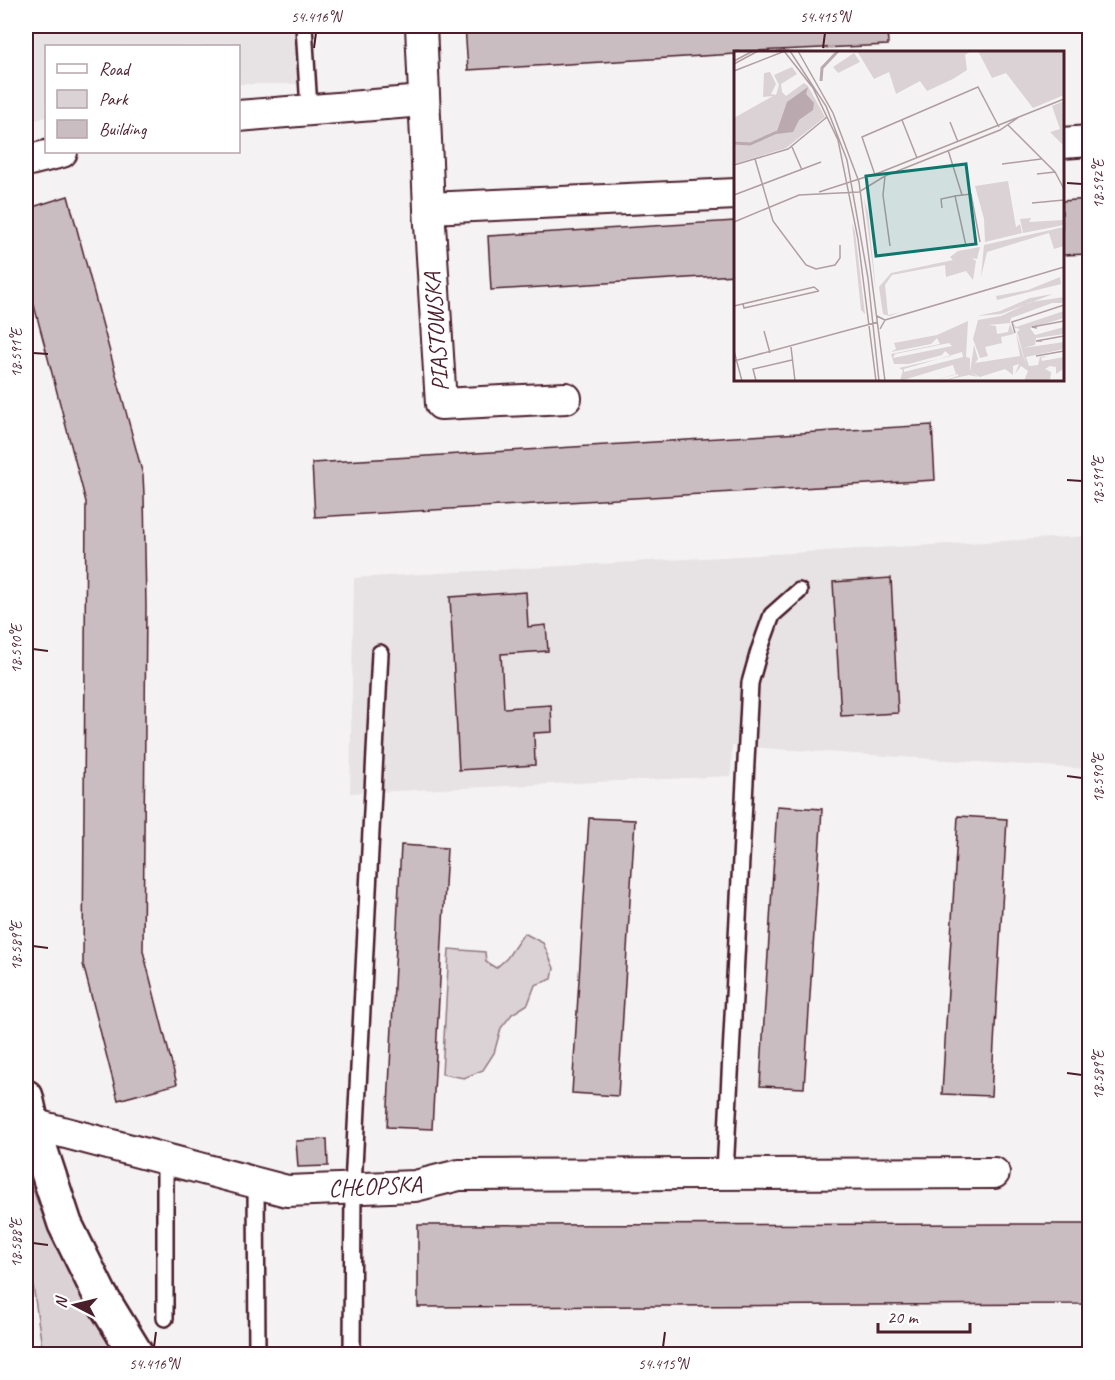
<svg xmlns="http://www.w3.org/2000/svg" width="1115" height="1380" font-family="Caveat,sans-serif">
  <style>
    .built { fill: #e7e2e3 }
    .green { fill: #dbd2d5; stroke: #927880; stroke-width: 1.5 }
    .building { fill: #cabdc1; stroke: #4a1f2b; stroke-width: 1.5 }
    .lines { fill: none; stroke-linecap: round; stroke-linejoin: round }
    .service-casing { stroke: #4a1f2b; stroke-width: 20 }
    .minor-casing { stroke: #4a1f2b; stroke-width: 34 }
    .tertiary-casing { stroke: #4a1f2b; stroke-width: 38 }
    .service { stroke: #fff; stroke-width: 15 }
    .minor { stroke: #fff; stroke-width: 30 }
    .tertiary { stroke: #fff; stroke-width: 33 }
    .ticks { fill: none; stroke: #4a1f2b; stroke-width: 2 }
    .labels { text-anchor: middle; stroke-width: 5; stroke-linejoin: round; paint-order: stroke }
    .street-label { font-size: 24px; fill: #4a1f2b; stroke: #fff }
    .inset-river { fill: none; stroke: #baa9ae; stroke-width: 3 }
    .inset-road { fill: none; stroke: #b09ea2; stroke-width: 1.5 }
    .view { fill: #0f766e; fill-opacity: 0.15; stroke: #0f766e; stroke-width: 3 }
    .inset-edge { fill: none; stroke: #4a1f2b; stroke-width: 3 }
    .neatline { fill: none; stroke: #4a1f2b; stroke-width: 2 }
    .ticks-label { font-size: 15px; text-anchor: middle; fill: #4a1f2b }
  </style>
  <rect width="100%" height="100%" fill="#f4f2f2"/>
  <filter id="ink" filterUnits="userSpaceOnUse"><feTurbulence type="fractalNoise" baseFrequency=".0167" numOctaves="2"/><feDisplacementMap in="SourceGraphic" scale="12" xChannelSelector="R" yChannelSelector="G"/><feConvolveMatrix kernelMatrix="1 2 1 2 8 2 1 2 1" color-interpolation-filters="sRGB"/></filter>
  <g filter="url(#ink)">
    <g class="built">
      <polygon points="26,26 295,26 302,84 239,84 238,46 46,46 46,117 26,123"/>
      <polygon points="1089,536 1089,769 732,746 731,776 350,793 354,578"/>
    </g>
    <g class="green">
      <polygon points="524,933 543,943 554,968 552,979 535,985 528,1004 512,1014 501,1028 494,1053 483,1070 464,1078 442,1074 449,949 485,952 486,962 496,968 507,958"/>
      <path d="M26 1168C46 1234 79 1295 115 1354H43L26 1237Z"/>
    </g>
    <g class="building">
      <polygon points="465,26 887,26 888,45 735,52 735,54 468,70"/>
      <polygon points="68,196 143,475 144,495 146,606 143,951 177,1084 118,1100 83,964 86,502 26,275 26,209"/>
      <polygon points="1089,199 1089,254 1062,255 1062,201"/>
      <polygon points="735,221 735,275 491,290 488,236"/>
      <polygon points="932,425 935,480 315,517 312,463"/>
      <polygon points="891,578 898,713 841,716 833,582"/>
      <polygon points="526,592 528,627 546,625 548,651 501,654 504,708 551,705 552,732 534,733 535,765 459,770 450,597"/>
      <polygon points="777,806 822,809 804,1088 760,1086"/>
      <polygon points="958,816 1007,819 991,1096 942,1094"/>
      <polygon points="589,818 635,820 618,1096 572,1093"/>
      <polygon points="401,845 447,848 432,1129 387,1127"/>
      <polygon points="327,1139 328,1166 298,1167 296,1141"/>
      <polygon points="1089,1224 1089,1304 418,1307 418,1225"/>
    </g>
    <g class="lines">
      <defs>
        <g id="service">
          <polyline points="304,26 309,109"/>
          <polyline points="725,1173 750,683 759,651 772,615 799,591"/>
          <polyline points="256,1184 257,1352"/>
          <polyline points="165,1318 165,1159"/>
          <polyline points="352,1354 353,1187 380,653"/>
        </g>
        <g id="minor">
          <polyline points="421,26 429,208 736,194"/>
          <polyline points="238,116 423,101"/>
          <polyline points="1062,143 1090,141"/>
          <polyline points="26,161 62,152"/>
          <polyline points="429,208 441,404 566,398"/>
          <polyline points="26,1120 32,1124 287,1191 415,1186 459,1175 994,1173"/>
        </g>
        <polyline id="tertiary" points="26,1097 32,1124 65,1224 100,1295 136,1354"/>
      </defs>
      <use href="#service" class="service-casing"/>
      <use href="#minor" class="minor-casing"/>
      <use href="#tertiary" class="tertiary-casing"/>
      <use href="#service" class="service"/>
      <use href="#minor" class="minor"/>
      <use href="#tertiary" class="tertiary"/>
    </g>
  </g>
  <path class="ticks" d="M314 48 316 33M823 48 825 33M1067 183 1082 184M33 353 48 354M1067 480 1082 481M33 649 48 651M1067 776 1082 778M33 946 48 948M1067 1073 1082 1075M33 1243 48 1245M154 1347 156 1332M663 1347 665 1332"/>
  <g class="labels">
    <g class="street-label">
      <text transform="translate(436 332) rotate(-94)" y="8">PIASTOWSKA</text>
      <text transform="translate(375 1186) rotate(-3)" y="8">CHŁOPSKA</text>
    </g>
  </g>
  <g transform="translate(734 51)">
    <rect width="330" height="330" fill="#f4f2f2"/>
    <path d="M123 0H237L231 4 233 19 219 28 193 40 186 30 162 43 155 21 140 28ZM244 0H330V44L299 57 272 22 258 27ZM120 2 126 11 104 22 99 16ZM58 16 63 23 47 33 48 41 52 45 70 32 74 35 91 66 52 97 0 113V67L39 45 29 46 30 22 36 21 42 33 37 43 42 44 45 34 40 24ZM330 50V95L316 81 326 78 318 55ZM274 130 282 176 286 173 288 182 251 191 250 168 241 135ZM130 147 134 162 142 239 141 233ZM297 167 295 171 330 169V174L289 182 286 168ZM118 172 121 181 131 263 127 259ZM330 176V195L320 198 315 182 253 201 247 226 250 194ZM246 196 243 208 238 207 242 210 239 229 232 220 212 226 211 214 158 224 151 234 154 264 167 261 155 265 149 263 145 236 157 222 219 209 216 206 224 200ZM326 226 327 233 263 249 262 245 294 239ZM319 243 267 263 243 265 266 260 296 247ZM330 246V252H318L277 267 276 272 254 274 262 275 263 283 274 281 276 273 280 283 267 286 268 292 251 296 254 305 246 307 239 288 244 269 267 265 297 251ZM330 260V267L296 277 301 284 330 276V283L302 287 301 294 289 297 330 291V298L292 306 295 315 304 314 306 306 314 305 307 307 308 310 330 306V323L329 318 322 323V316L316 315 311 318 317 321 316 330H290L294 320 287 315 281 323 285 313 279 315V324L271 318 246 326 236 321 240 294 244 308 241 312 286 305 282 282 293 317 283 281 286 278 281 277 279 272 282 276ZM234 270 232 306 236 307V321L244 326 235 324 208 330 224 325V323L198 330 222 323 219 314 166 330 169 319 165 317 217 305 211 300 208 304 175 313H160L157 303 206 293 203 287 197 293 157 301 162 298 160 292 203 284ZM215 292 218 295 159 307 161 303ZM228 301 229 306 170 321V318Z" fill="#dbd2d5" fill-rule="evenodd"/>
    <path d="M74 36 72 43 80 52 79 59 65 69 59 81 42 83 53 51Z" fill="#baa9ae"/>
    <path class="inset-river" d="M87 30 88 17 104 0M0 92 16 93 43 81"/>
    <path class="inset-road" d="M50 0 79 37 104 89 124 188 142 330M56 0 92 55 113 109 134 227 145 330M64 0 99 62 125 131 151 330M0 10 19 0M0 13 24 0M0 20 51 0M168 69 183 107M216 71 224 91M274 74 321 121 330 138M58 96 68 119M214 99 228 144M21 108 39 170 72 214 82 218 101 214 106 207V194M268 113 307 108M0 114 54 98 93 66M303 123 321 121M141 124 128 86 244 36 265 76M151 125 149 144 156 195M85 141 147 121 330 48M0 144 87 111M298 152 330 149M208 157 207 148 221 145M0 171 65 144 125 141 151 125 266 79 285 66M232 195 221 145 237 143 246 191M9 253 10 257 85 240M0 255 80 236 85 240M143 265 151 269 146 278M151 269 330 216M303 277 298 276 330 270M30 280 36 302M281 282 278 271 330 254M308 290H302L330 285M57 296 61 330M0 300 8 330M302 305 330 300M0 310 144 271M22 330 19 318 58 309"/>
    <path class="view" d="M232 113 242 193 142 205 132 125Z"/>
    <rect width="330" height="330" class="inset-edge"/>
  </g>
  <rect width="1115" height="1380" fill="none" stroke="#fff" stroke-width="66"/>
  <rect x="45" y="45" width="195" height="108" fill="#ffffff" stroke="#b7a5aa" stroke-width="1.5"/>
  <rect x="57" y="64" width="30" height="9" fill="#ffffff" stroke="#b7a5aa" stroke-width="1.5"/>
  <text x="99" y="75" font-size="18" fill="#4a1f2b">Road</text>
  <rect x="57" y="90" width="30" height="18" fill="#dbd2d5" stroke="#b7a5aa" stroke-width="1.5"/>
  <text x="99" y="105" font-size="18" fill="#4a1f2b">Park</text>
  <rect x="57" y="120" width="30" height="18" fill="#cabdc1" stroke="#b7a5aa" stroke-width="1.5"/>
  <text x="99" y="135" font-size="18" fill="#4a1f2b">Building</text>
  <g transform="translate(75 1305) rotate(277)" stroke="#ffffff" stroke-width="4.5" paint-order="stroke">
  <path d="M0-4.5L10 22L0 15L-10 22Z" fill="#4a1f2b"/>
  <text y="-9" font-size="16" font-weight="bold" text-anchor="middle" fill="#4a1f2b">N</text>
  </g>
  <path d="M878 1323v9h92v-9" fill="none" stroke="#4a1f2b" stroke-width="3"/>
  <text x="887" y="1323" font-size="18" fill="#4a1f2b" stroke="#ffffff" stroke-width="4.5" paint-order="stroke">20 m</text>
  <rect x="33" y="33" width="1049" height="1314" class="neatline"/>
  <g class="ticks-label">
    <text x="316" y="22">54.416°N</text>
    <text x="825" y="22">54.415°N</text>
    <text transform="translate(1098 184) rotate(-90)" y="5">18.592°E</text>
    <text transform="translate(16 353) rotate(-90)" y="5">18.591°E</text>
    <text transform="translate(1098 481) rotate(-90)" y="5">18.591°E</text>
    <text transform="translate(16 649) rotate(-90)" y="5">18.590°E</text>
    <text transform="translate(1098 778) rotate(-90)" y="5">18.590°E</text>
    <text transform="translate(16 946) rotate(-90)" y="5">18.589°E</text>
    <text transform="translate(1098 1075) rotate(-90)" y="5">18.589°E</text>
    <text transform="translate(16 1243) rotate(-90)" y="5">18.588°E</text>
    <text x="154" y="1369">54.416°N</text>
    <text x="663" y="1369">54.415°N</text>
  </g>
</svg>
